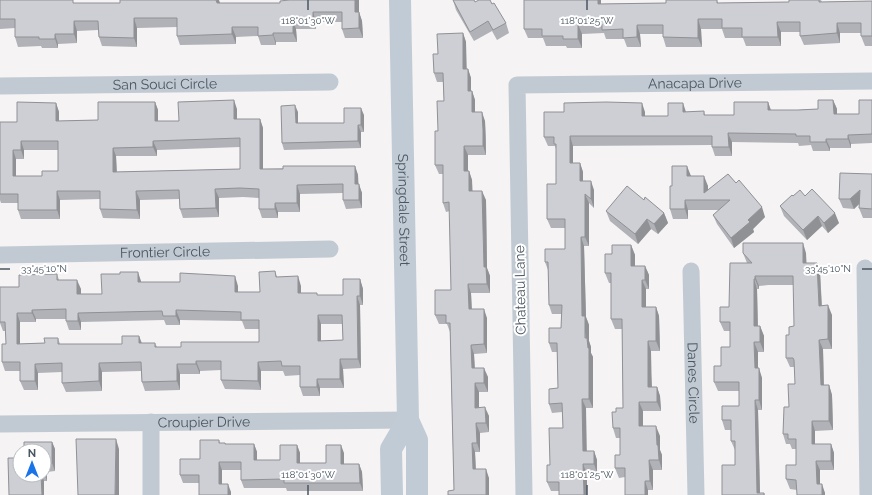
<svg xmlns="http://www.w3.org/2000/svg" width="872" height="495" font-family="Raleway,sans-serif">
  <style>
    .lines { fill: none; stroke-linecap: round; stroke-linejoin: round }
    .street { stroke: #c1cad2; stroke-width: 17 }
    .secondary { stroke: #c1cbd6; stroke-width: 22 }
    .wall { fill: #b0b2b7; fill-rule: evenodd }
    .shaded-wall { fill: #909195 }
    .building { fill: #cdcfd5; stroke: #909195; fill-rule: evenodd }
    .ticks { fill: none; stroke: #4a5661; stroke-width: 1.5 }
    .labels { text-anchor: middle; stroke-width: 4; stroke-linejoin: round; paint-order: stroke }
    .street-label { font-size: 14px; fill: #4a5661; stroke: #fff }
    .ticks-label { font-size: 10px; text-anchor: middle; fill: #4a5661; stroke: #fff; stroke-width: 4; stroke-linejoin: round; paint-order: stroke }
  </style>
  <rect width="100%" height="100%" fill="#f5f3f3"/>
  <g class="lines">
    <g class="street">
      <path id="s1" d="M0 86 330 82"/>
      <path id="s2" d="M0 255 330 249"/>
      <polyline points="865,268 868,495"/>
      <path id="s3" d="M691 271 696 495"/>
      <polyline points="151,422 151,495"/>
      <path id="s4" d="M0 424 408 420"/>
      <path id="s5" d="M524 495 517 85 872 81"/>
    </g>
    <g class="secondary">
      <path id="s6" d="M400 0 408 420 417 440V495"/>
      <polyline points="392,495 391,449 408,420"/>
    </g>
  </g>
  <g class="wall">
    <polygon points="0,0 75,3 280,3 289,0 359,0 359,12 362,21 363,38 345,38 342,29 342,22 316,22 316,29 296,29 297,42 276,42 276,45 261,45 258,36 236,37 236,44 180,45 177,36 177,27 137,28 137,47 102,46 99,37 98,30 77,31 77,43 58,44 58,48 42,48 41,46 18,47 15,37 15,28 0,29"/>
    <polygon points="453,0 475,2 506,23 509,33 497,40 492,31 474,41 456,10"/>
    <polygon points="524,0 601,0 601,4 666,3 666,0 717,0 718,3 789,2 821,0 822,2 872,1 872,46 865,46 861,36 861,33 840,33 840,43 804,45 800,36 800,32 781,32 781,46 746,46 743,38 725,38 722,29 701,29 702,47 666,47 663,37 663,34 640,34 641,47 627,47 624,39 606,39 604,33 582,34 582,48 567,48 566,46 546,46 543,38 528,38 524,29"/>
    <polygon points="463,33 466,42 466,69 468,69 471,78 471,91 472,91 475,100 475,112 485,121 486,139 486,155 468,155 468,171 469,171 472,180 472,191 486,200 487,268 490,276 490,293 471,293 472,309 487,318 487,353 474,354 475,368 488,377 488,392 479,392 479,408 489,416 489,432 480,433 480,452 475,452 476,469 489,478 489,495 448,495 454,490 450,332 447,324 439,324 435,315 451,290 450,211 446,212 443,203 443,174 439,174 435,165 438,131 444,101 443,82 437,82 434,73 438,54"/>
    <polygon points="833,100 837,109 837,114 859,114 872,100 872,143 851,144 851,148 830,148 830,151 813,151 811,145 799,146 798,143 732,142 732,156 715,156 712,147 712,145 573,146 573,163 580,163 583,172 583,181 594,190 594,208 589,203 589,246 584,246 586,317 589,325 589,341 591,347 591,353 593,357 593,408 586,408 586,451 594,451 597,460 597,473 587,474 559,491 551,491 547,482 550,465 563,428 562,412 552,413 549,404 558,388 557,352 552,352 549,343 561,328 562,314 552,314 549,305 548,270 545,262 565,249 565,228 551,228 547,219 556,184 556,149 555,146 548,146 544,137 645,112 645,116 668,116 686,112 704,111 705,115 734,115 768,102 771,110 798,110 818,109"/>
    <path d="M155 102 158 110V121H179L237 109V119H260L263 128V169L355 166 358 175V184L362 193V208L346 209 343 200V193L300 194V212H278V218H262L259 209V198L243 197 219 198V217L183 218 180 209 179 199 140 200V219L103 218 100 209V199L60 200V219H21L18 210V203H1L0 200V194L17 122 56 103 59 112V121L98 120ZM240 147V169L117 172 116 156H157V150ZM24 150H58V171L42 176H16V159H24Z"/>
    <polygon points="298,112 298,123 344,123 364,115 364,132 361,132 361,148 284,150 282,143"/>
    <polygon points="728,174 765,217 753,229 754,232 734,248 717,224 713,215 719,210 688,210 688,219 673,219 670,209 672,186 691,176 708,186 708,191"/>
    <polygon points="872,174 872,218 863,218 859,208 859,204 854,209 843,208 839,199"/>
    <polygon points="793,196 805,196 839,223 828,233 822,226 807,240 784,216 780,206"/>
    <polygon points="644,200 664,213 668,223 658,234 651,229 638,244 610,221 606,211"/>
    <polygon points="631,245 635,255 635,266 645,266 649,275 649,289 646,289 646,307 656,307 659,316 660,351 651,351 651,376 652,387 657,387 660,396 661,411 643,411 643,426 660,436 660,450 662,455 662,470 653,470 653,490 648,490 648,495 625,495 625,477 619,478 615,468 620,455 620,438 616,438 613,428 616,412 623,408 622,329 615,329 611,319 611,283 609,283 605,273 612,254"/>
    <polygon points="743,253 806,253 806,263 820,272 822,305 832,315 832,349 823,349 824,385 829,385 832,395 833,430 815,431 815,444 831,444 834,453 834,470 820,470 820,484 825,493 825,495 797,495 797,490 790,489 786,479 796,465 796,449 792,449 790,444 786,444 783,434 789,407 795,384 795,367 790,367 786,358 789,335 794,326 794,285 768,285 759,286 759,289 757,289 758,326 760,326 764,336 764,352 758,352 758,368 762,378 762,410 758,410 760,493 764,493 765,495 722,495 735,465 735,450 731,441 731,430 725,430 722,420 739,406 739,391 718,391 714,382 730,347 730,331 724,331 720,322 729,307 747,263"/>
    <path d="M275 271 277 277 301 286V293L318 295H343L360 279 363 289V305H360L361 368 343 369 344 388H320V396H303L300 387V375L285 376 283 371H261V390L225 389 221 380V370L200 371V374H180V390L145 391 142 382 141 371 102 372V391L66 392 62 383V372L38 373V390H24L20 381V371H5L2 362 6 344V331H3L0 323V287H19L57 274 59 280 81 289V294H102L141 282 238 286V292H260ZM36 319H66V321L69 330H81V322L164 320 166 325H180V320L242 321 245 329H259V342L181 347H157L155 343H142L139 336 122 344H60L58 338 45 343 20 344V322H36ZM321 324H342L343 340 321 341Z"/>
    <polygon points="219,440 220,443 225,443 226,444 254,444 257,452 257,460 280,460 297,445 300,453 300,463 326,463 344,453 344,464 359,464 362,472 363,491 287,491 286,488 244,488 241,480 241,470 222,470 222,484 231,492 231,495 199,495 199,483 183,483 180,475 200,459"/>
    <polygon points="52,442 55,449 55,471 47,472 47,481 44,481 44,495 9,495 20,475 44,475 44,451"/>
  </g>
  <g class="shaded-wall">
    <polygon points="216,0 219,0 220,3 217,3"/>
    <polygon points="355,0 359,0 359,21 355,12"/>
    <polygon points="598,0 601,0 601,14 598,4"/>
    <polygon points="313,12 316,22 316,29 313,20"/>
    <polygon points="359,12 362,21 363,38 359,28"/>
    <polygon points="134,18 137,28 137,47 134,38"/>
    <polygon points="698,19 701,29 702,47 698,38"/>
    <polygon points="293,20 296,29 297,42 293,33"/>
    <polygon points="74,21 77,31 77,43 74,34"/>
    <polygon points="777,22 781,32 781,46 778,37"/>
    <polygon points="837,23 840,33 840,43 837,33"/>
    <polygon points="578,24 582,34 582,48 578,39"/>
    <polygon points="637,25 640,34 641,47 637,37"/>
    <polygon points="232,27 236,37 236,44 232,34"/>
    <polygon points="273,33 276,42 276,45 273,35"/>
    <polygon points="463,33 466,42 467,78 463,69"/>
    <polygon points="55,34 58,44 58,48 55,39"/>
    <polygon points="468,69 471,78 471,100 468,91"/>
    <polygon points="472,91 475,100 475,121 472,112"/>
    <polygon points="234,100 237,109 237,128 234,119"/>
    <polygon points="833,100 837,109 837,124 834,114"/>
    <polygon points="155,102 158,110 158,130 155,121"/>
    <polygon points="768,102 771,111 768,110"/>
    <polygon points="56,103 59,112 59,130 56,121"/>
    <polygon points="642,103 645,112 645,125 642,116"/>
    <polygon points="683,103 686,112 683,112"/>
    <polygon points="295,105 298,112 298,130 296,123"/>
    <polygon points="361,108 364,115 364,132 361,125"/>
    <polygon points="482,112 485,121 486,155 483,146"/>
    <polygon points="260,119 263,128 263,178 260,169"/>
    <polygon points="358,125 361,132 361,148 358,141"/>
    <polygon points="728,133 732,142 732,156 729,147"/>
    <polygon points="848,135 851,144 851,148 848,139"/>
    <polygon points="570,136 573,146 573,172 570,163"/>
    <polygon points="826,139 830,148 830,151 826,142"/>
    <polygon points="21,141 24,150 24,159 21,150"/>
    <polygon points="153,141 157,150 157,156 153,147"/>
    <polygon points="464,146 468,155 468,180 464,171"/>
    <polygon points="113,148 116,156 117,181 113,172"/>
    <polygon points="13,150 16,159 16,185 13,176"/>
    <polygon points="580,163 583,172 583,190 580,181"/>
    <polygon points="355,166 358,175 359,193 355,184"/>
    <polygon points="687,166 691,176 687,176"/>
    <polygon points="469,171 472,180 473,200 469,191"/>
    <polygon points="704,176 708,186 708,200 704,193"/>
    <polygon points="591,181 594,190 594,208 591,199"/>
    <polygon points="359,184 362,193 362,208 359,200"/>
    <polygon points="297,185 300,194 300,212 297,203"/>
    <polygon points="215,189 219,198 219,217 216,208"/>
    <polygon points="860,190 863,200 854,209 850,199"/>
    <polygon points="57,191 60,200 60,219 57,210"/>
    <polygon points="136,191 140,200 140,219 137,210"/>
    <polygon points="482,191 486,200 487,268 490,276 490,293 487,284 484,267"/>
    <polygon points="585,194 589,203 589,246 585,237"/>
    <polygon points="685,200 688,210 688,219 685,209"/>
    <polygon points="275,203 278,212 278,218 275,209"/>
    <polygon points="762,207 765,217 753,229 754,232 734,248 731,238 748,220"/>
    <polygon points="664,213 668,223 658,234 654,224"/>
    <polygon points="835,213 839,223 828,233 824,223"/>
    <polygon points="818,216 822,226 807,240 803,230"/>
    <polygon points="647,219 651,229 638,244 635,234"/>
    <polygon points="581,237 584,246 586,317 589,325 589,341 591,347 591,353 593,357 593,408 589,399 588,348 582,316"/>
    <polygon points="803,243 806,253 807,272 803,263"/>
    <polygon points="631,245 635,255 635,275 631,266"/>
    <polygon points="817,263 820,272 822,315 819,306"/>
    <polygon points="645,266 649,275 649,289 645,280"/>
    <polygon points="138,272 141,281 141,291 138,282"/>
    <polygon points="235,276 238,286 238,301 235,292"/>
    <polygon points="298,276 301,286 301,302 298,293"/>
    <polygon points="755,276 759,286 759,289 755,279"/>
    <polygon points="360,279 363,289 363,305 360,296"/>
    <polygon points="754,279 757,289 758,336 754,326"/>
    <polygon points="77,280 81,289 81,303 77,294"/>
    <polygon points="642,280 646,289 646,316 642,307"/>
    <polygon points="468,284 471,293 472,318 469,309"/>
    <polygon points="357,296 360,305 361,368 358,359"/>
    <polygon points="828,305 832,315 832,349 828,339"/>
    <polygon points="656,307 659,316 660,351 656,341"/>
    <polygon points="484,309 487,318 487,353 484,344"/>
    <polygon points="32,310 36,319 36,322 32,313"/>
    <polygon points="176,310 180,320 180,325 176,316"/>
    <polygon points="17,313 20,322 20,353 17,344"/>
    <polygon points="78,313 81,322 81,330 78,321"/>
    <polygon points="318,315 321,324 321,350 318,341"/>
    <polygon points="760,326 764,336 764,352 760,342"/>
    <polygon points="139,336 142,345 139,343"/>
    <polygon points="819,340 823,349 824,395 821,385"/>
    <polygon points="648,341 651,351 652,396 648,387"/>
    <polygon points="754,342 758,352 758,378 755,368"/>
    <polygon points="471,345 474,354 475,377 472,368"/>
    <polygon points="340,359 343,369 344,388 340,379"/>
    <polygon points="196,361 200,371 200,374 196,364"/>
    <polygon points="258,362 261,371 261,390 258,381"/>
    <polygon points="99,363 102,372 102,391 99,381"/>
    <polygon points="35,364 38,373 38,390 35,381"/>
    <polygon points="177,364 180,374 180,390 177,381"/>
    <polygon points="484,368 488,377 488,392 484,383"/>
    <polygon points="759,368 762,378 762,410 759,400"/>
    <polygon points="317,379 320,388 320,396 317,387"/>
    <polygon points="475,383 479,392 479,417 475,408"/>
    <polygon points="829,385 832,395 833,430 829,421"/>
    <polygon points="657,387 660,396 661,411 657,402"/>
    <polygon points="582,399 586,408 587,460 583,451"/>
    <polygon points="755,400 758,410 760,495 757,493"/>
    <polygon points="639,402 643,411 643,436 639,426"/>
    <polygon points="485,407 489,416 489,432 486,423"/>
    <polygon points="812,421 815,431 815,453 812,444"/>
    <polygon points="476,423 480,433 480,452 477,443"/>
    <polygon points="656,426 660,436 660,450 662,455 662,470 659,460 657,445"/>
    <polygon points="116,439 119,449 119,495 115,495"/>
    <polygon points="52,442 55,449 55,471 52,463"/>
    <polygon points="472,443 475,452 476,478 473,469"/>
    <polygon points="254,444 257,452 257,469 254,460"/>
    <polygon points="831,444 834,453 834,470 831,461"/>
    <polygon points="297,445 300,453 300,472 297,463"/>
    <polygon points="341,445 344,453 344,472 341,464"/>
    <polygon points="594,451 597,460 597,473 594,464"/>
    <polygon points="649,460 653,470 653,490 650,481"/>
    <polygon points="816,461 820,470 820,493 817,484"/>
    <polygon points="219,462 222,470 222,493 219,484"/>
    <polygon points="44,464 47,472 47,481 44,473"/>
    <polygon points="359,464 362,472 363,491 360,483"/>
    <polygon points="583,464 587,474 587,495 584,495"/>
    <polygon points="486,469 489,478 489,495 486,495"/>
    <polygon points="41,475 42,475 44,481 44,495 42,495"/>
    <polygon points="645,481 648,490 648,495 645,495"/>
    <polygon points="228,484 231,492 231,495 228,495"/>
    <polygon points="822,484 825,493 825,495 822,495"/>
  </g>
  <g class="building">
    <polygon points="0,0 73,0 73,3 120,3 120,0 216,0 217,3 280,3 280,1 289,0 355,0 355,12 359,12 359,28 342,29 342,12 313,12 313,20 293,20 293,33 273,33 273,35 258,36 258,27 232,27 232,34 177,36 177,18 134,18 134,38 99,37 98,21 74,21 74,34 55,34 55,39 39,39 39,37 15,37 15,19 0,19"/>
    <polygon points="453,0 474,0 475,2 479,0 490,0 492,4 494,3 506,23 493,30 488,21 470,32"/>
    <polygon points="524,0 598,0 598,4 666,3 666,0 717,0 717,3 789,2 789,0 819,0 819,2 872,1 872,36 861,36 861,23 837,23 837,33 800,36 800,22 777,22 778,37 742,37 742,28 722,28 722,19 698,19 698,38 663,37 663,25 637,25 637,37 623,38 623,29 602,30 602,24 578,24 578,39 563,39 563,36 542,36 542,29 524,29"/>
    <polygon points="463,33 463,69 468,69 468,91 472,91 472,112 482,112 483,130 483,146 464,146 464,171 469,171 469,191 482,191 484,267 486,267 487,284 468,284 469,309 484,309 484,344 471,345 472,368 484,368 484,383 475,383 475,408 485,407 486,423 476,423 477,443 472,443 473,469 486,469 486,495 448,495 448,491 454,490 450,323 446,323 446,315 435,315 435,290 451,290 449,202 443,203 443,165 435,165 435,131 438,131 437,101 444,101 443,73 434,73 433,54 438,54 437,34"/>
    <path d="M234 100V119H260V169H283V166H355V184H359V200H343V184L297 185V203H275V209H259V189L240 188 215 189 216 208 180 209 179 190 136 191 137 210 100 209V191H57V210H18V194H0V122H17V102L56 103V121L98 120V102H155V121H179L178 102ZM240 138V169L113 172V148L153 147V141ZM21 141H58V171H42V176H13V150H21Z"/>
    <polygon points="818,100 833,100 834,114 859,114 859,100 872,100 872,134 848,135 848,139 826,139 826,142 810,142 810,136 796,136 796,134 728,133 729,147 712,147 712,136 570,136 570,163 580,163 580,181 591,181 591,199 585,194 585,237 581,237 582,316 585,316 585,338 587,338 588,348 589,348 589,399 582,399 583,451 594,451 594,464 583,464 584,495 559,495 559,482 547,482 547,465 550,465 549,428 563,428 562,403 549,404 549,389 558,388 557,343 549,343 549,328 561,328 562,305 549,305 548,262 545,262 545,249 565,249 565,219 547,219 547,184 556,184 556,144 554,144 554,137 544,137 544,112 564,112 564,103 606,102 642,103 642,116 668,116 668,103 683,103 683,112 704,111 704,115 734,115 734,102 768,102 768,110 798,110 818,109"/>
    <polygon points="295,105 296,123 344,123 344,108 361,108 361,125 358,125 358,141 282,143 281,106"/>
    <polygon points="672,166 687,166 687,176 704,176 704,193 728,174 736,183 739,180 762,207 748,220 750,222 731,238 713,215 730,200 685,200 685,209 670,209 670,186 672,186"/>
    <polygon points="840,173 872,174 872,209 859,208 860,190 850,199 839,199"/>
    <polygon points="627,186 644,200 645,197 664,213 654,224 647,219 635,234 606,211"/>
    <polygon points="812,189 835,213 824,223 818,216 803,230 780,206 792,195 793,196 800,190 805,196"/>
    <polygon points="743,243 803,243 803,263 817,263 819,306 828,305 828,339 819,340 821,385 829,385 829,421 812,421 812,444 831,444 831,461 816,461 817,484 822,484 822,495 797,495 796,480 786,479 786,465 796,465 796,439 788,439 788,434 783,434 784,407 789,407 788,384 795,384 794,360 793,358 786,358 786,335 789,335 789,327 794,326 793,276 755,276 755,279 754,279 754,326 760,326 760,342 754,342 755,368 759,368 759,400 755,400 757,493 764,493 764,495 722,495 722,465 735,465 735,441 731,441 731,420 722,420 722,406 739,406 739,382 714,382 714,366 721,366 721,347 730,347 730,322 720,322 720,307 729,307 730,263 752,263 743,253"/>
    <polygon points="612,245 631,245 631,266 645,266 645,280 642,280 642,307 656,307 656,341 648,341 648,387 657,387 657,402 639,402 639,426 656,426 657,445 658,445 659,460 649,460 650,481 645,481 645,495 625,495 625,468 615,468 615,455 620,455 620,428 613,428 612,412 616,412 616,408 623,408 622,319 611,319 611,273 605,273 605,254 612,254"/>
    <path d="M275 271 276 277 298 276V293H317V295H343V279H360V296H357L358 359H340V379H317V387H300V366H282L281 361 258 362V381L221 380V361H196V364H177V381L142 382 141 362 99 363V381L62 383V363L35 364V381H20V362H2V344H6L5 322H0V287H19V275L57 274V280H77V294H102L101 274H120V272H138V282H180V273L235 276V292H260L259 272ZM66 309V321H78V313L162 311 163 316H176V310L241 312V320H259V342H181V347H155V343H139V336H122V344H58V338H44L45 343 17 344V313H32V310ZM318 315H342L343 340 318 341Z"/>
    <polygon points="76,439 116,439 115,495 78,495"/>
    <polygon points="200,440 219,440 219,443 225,443 225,444 254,444 254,460 280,460 280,445 297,445 297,463 326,463 326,445 341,445 341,464 359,464 360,483 284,483 284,479 241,480 241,462 219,462 219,484 228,484 228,495 199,495 199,475 180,475 180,459 200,459"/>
    <polygon points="24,442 52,442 52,463 44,464 44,473 44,451 24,451"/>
    <polygon points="8,458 20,458 20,475 41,475 42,495 9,495"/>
  </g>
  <path class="ticks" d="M308 0V10M587 0V10M0 269H10M862 269H872M308 485V495M587 485V495"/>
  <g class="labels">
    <g class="street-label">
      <text dy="5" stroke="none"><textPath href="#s5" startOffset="588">Anacapa Drive</textPath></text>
      <text dy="5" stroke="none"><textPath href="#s1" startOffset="165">San Souci Circle</textPath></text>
      <text dy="5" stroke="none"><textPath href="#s6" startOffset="210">Springdale Street</textPath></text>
      <text dy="5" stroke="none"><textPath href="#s2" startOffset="165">Frontier Circle</textPath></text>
      <text transform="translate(520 290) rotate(-91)" y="5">Chateau Lane</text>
      <text dy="5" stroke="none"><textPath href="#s3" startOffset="112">Danes Circle</textPath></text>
      <text dy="5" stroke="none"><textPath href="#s4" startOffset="204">Croupier Drive</textPath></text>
    </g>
  </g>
  <g class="ticks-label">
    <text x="308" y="24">118°01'30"W</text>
    <text x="587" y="24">118°01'25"W</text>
    <text x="44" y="272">33°45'10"N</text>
    <text x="828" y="272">33°45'10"N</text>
    <text x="308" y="478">118°01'30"W</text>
    <text x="587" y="478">118°01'25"W</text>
  </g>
  <g transform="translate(32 463)"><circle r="19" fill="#ffffff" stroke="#b7bbc0"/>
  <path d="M0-3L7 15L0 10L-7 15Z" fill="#1a73e8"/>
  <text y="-6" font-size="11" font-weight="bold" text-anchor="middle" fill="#4a5661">N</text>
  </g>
</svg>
